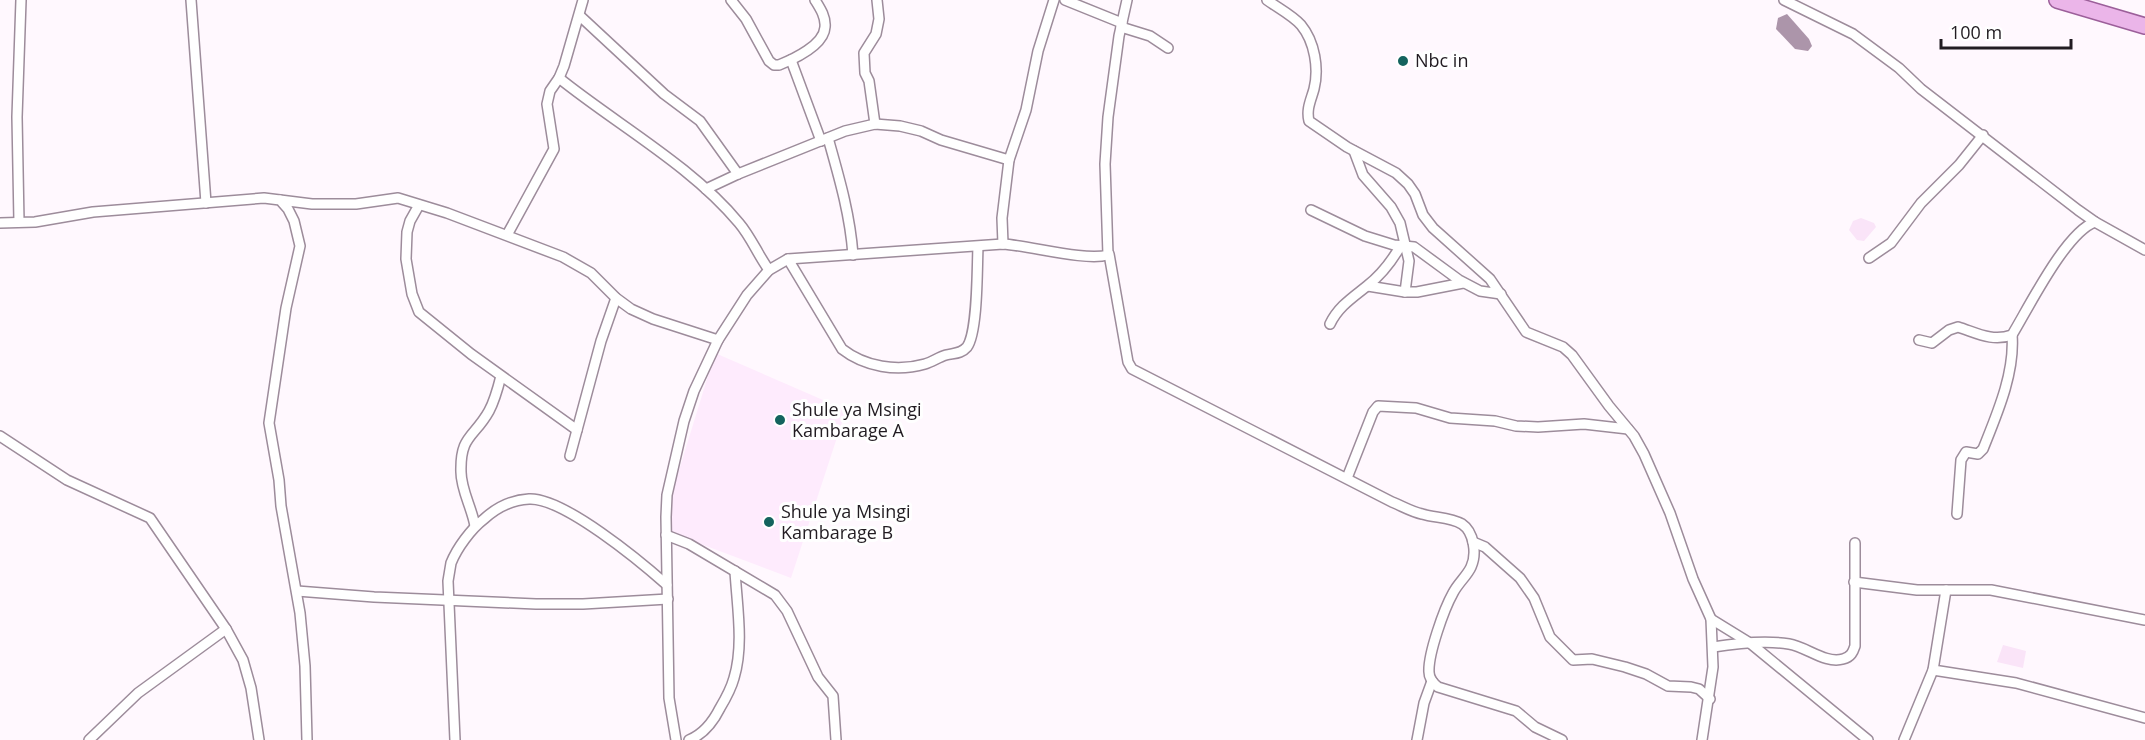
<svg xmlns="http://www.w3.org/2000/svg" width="2145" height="740" font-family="'Open Sans',sans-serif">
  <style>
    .built { fill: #feebfd }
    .green { fill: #fae4f8 }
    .water { fill: #ac95aa }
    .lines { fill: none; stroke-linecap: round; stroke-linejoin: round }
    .street-casing { stroke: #9d8c9b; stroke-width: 12 }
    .primary-casing { stroke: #9c5f9a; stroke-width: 18 }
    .street { stroke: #fff; stroke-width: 9 }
    .primary { stroke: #ebb5e9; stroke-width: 15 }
    .poi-dot { fill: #14635e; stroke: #fff; stroke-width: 2 }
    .labels { text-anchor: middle; stroke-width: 6; stroke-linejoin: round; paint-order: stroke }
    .poi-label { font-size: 18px; fill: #221c22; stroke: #fff; text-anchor: start }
  </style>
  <rect width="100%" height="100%" fill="#fff8fe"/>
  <polygon class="built" points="715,353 846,410 791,578 661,529"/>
  <g class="green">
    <polygon points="1861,218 1874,223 1876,227 1864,241 1857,240 1849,230 1853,221"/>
    <polygon points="2003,645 2026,651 2023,668 1997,662"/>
  </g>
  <polygon class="water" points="1787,14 1809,39 1812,46 1808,51 1795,49 1776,29 1778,18"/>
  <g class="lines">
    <defs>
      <g id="street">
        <polyline points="191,0 206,203"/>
        <path d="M731 0 746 19 769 61 774 65H779C794 59 824 45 825 27 826 17 820 8 815 0"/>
        <polyline points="1065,0 1122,23"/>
        <path d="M1267 0C1278 8 1292 15 1301 25 1315 42 1319 69 1314 89 1311 100 1306 109 1309 121L1347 147 1396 173 1408 184 1415 194 1423 215 1433 228 1490 279 1526 332 1563 347 1572 355 1609 406 1634 436 1644 454 1670 513 1693 579 1711 619 1713 667 1702 740"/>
        <polyline points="1784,0 1853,34 1899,68 1921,89 2078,210 2095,222 2145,250"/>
        <polyline points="580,16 664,94 700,121 738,174"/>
        <polyline points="1121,27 1150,36 1168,48"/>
        <polyline points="791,60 821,141"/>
        <path d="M559 78C616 124 692 166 739 223 751 237 758 255 769 270"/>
        <polyline points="875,124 869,81 865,73 864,53 876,34 879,19 877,0"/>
        <path d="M828 138C839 177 850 214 853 255"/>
        <polyline points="1354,151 1363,175 1391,207 1400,223 1409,261 1405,292"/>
        <polyline points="706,189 738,174 845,131 875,124 900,126 921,131 941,140 1009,160"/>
        <polyline points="280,200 312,204 356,204 398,198 447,213 563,257 591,273 616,298 631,309 653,319 718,340"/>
        <polyline points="419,205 410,221 407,232 406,259 412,294 419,312 471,354 577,430"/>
        <polyline points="1311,210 1365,236 1394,245 1414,247 1459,280 1480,291 1501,294"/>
        <polyline points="19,222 17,117 21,0"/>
        <polyline points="0,223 35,222 93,212 264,198 280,200 288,209 294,221 300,246 286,308 269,423 279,480 281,506 300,613 305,666 307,740"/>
        <polyline points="507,235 554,149 547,104 550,91 559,78 564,66 583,0"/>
        <polyline points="1003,244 1002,218 1009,160 1026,110 1038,51 1054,0"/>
        <path d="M1109 254 1128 362 1132 369 1392 502C1402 506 1412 512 1422 514 1435 518 1450 517 1462 524 1474 532 1477 554 1471 567 1467 576 1458 583 1453 593 1444 609 1428 654 1429 672 1429 679 1433 683 1438 687L1516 711 1535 727 1562 740"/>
        <polyline points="1869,258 1891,243 1921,203 1959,165 1983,135"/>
        <path d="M788 259 842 349C865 367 897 372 925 364 932 362 939 357 946 355 954 353 961 354 967 347 978 332 977 267 978 247"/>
        <polyline points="1368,286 1405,292 1417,292 1463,283"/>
        <path d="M1330 324C1338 307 1352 298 1367 286 1381 275 1392 261 1401 245"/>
        <path d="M1919 340 1932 343 1949 330 1958 327C1977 333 1992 342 2012 335 2029 307 2066 232 2095 222"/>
        <polyline points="0,436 67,480 150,518 226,629 243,660 251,688 259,740"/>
        <polyline points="570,456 601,341 616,298"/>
        <polyline points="1347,478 1373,412 1378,406 1416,408 1450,418 1495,421 1516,426 1538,427 1584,424 1628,429"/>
        <path d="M1957 514 1961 460 1966 452 1978 454 1983 449C1997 414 2015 373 2012 335"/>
        <path d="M475 526C472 508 461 490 461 472 460 435 474 438 489 411 495 400 498 388 501 376"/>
        <polyline points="666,535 689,544 775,595 787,611 818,677 833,696 836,740"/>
        <polyline points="1473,542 1485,547 1520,578 1534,598 1550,637 1573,660 1592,659 1625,667 1646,674 1668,686 1691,687 1699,689 1710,699"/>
        <polyline points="1854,582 1917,590 1991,590 2145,620"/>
        <polyline points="297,591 374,597 536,604 583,604 668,599"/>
        <polyline points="1711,619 1750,643 1868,740"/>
        <path d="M1713 647C1738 643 1765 640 1789 644 1807 647 1825 664 1843 659 1851 657 1853 652 1855 646V543"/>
        <polyline points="1933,670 2016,683 2145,718"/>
        <polyline points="89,740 138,693 226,629"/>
        <path d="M455 740 448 581C449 575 450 569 451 563 457 548 471 529 484 519 496 508 512 500 529 499 563 497 641 562 667 585"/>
        <path d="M676 740 669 698 666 517 667 495 684 421 694 391 718 340 747 295 769 270 788 259 1003 244C1032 246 1084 261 1108 255L1105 164 1108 117 1119 36 1127 0"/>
        <path d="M689 740C704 734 713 722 720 708 726 698 731 689 734 678 744 645 737 606 735 571"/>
        <polyline points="1417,740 1424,703 1432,681"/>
        <polyline points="1904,740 1933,670 1946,590"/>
      </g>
      <polyline id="primary" points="2057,0 2145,26"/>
    </defs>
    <use href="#street" class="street-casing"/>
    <use href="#primary" class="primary-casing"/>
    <use href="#street" class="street"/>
    <use href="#primary" class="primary"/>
  </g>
  <g class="poi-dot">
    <circle cx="1403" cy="61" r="6"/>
    <circle cx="780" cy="420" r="6"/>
    <circle cx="769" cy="522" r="6"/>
  </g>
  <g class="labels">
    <g class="poi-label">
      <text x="1415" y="67">Nbc in</text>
      <text x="792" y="416">Shule ya Msingi<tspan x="792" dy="21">Kambarage A</tspan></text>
      <text x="781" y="518">Shule ya Msingi<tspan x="781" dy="21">Kambarage B</tspan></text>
    </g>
  </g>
  <path d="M1941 39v9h130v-9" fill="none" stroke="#221c22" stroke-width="3"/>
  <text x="1950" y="39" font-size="18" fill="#221c22" stroke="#ffffff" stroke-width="4.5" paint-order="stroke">100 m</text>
</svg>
